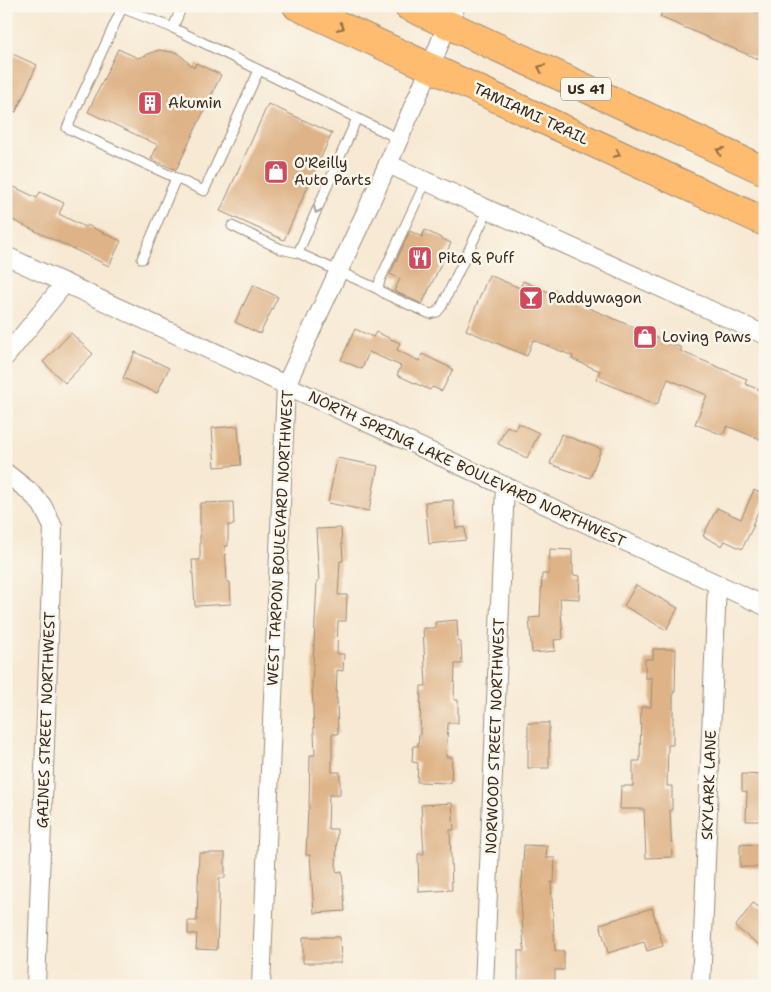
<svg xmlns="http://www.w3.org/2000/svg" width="771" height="992" font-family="'Shantell Sans',sans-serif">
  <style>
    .building { fill: #deb387 }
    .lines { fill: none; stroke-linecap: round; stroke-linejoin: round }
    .service-casing { stroke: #998a78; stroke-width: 11 }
    .minor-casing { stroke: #998a78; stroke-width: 20 }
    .primary-casing { stroke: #998a78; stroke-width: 30 }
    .service { stroke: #fff; stroke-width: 9 }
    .minor { stroke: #fff; stroke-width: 18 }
    .primary { stroke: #febc70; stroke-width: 28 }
    .oneway { stroke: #936c43 }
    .oneway2 { stroke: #a79f9a }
    .labels { text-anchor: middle; stroke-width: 5; stroke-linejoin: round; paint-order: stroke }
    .shield { fill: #fbf7ec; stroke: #75685c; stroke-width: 1 }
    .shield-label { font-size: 14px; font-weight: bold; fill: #3b2a1e }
    .poi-label { font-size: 15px; fill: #3b2a1e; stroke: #fbf7ec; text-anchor: start }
    .street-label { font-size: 15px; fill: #3b2a1e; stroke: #fbf7ec }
  </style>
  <rect width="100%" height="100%" fill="#fbf7ec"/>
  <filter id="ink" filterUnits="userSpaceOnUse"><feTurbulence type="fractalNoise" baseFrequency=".02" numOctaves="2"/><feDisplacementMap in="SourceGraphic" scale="10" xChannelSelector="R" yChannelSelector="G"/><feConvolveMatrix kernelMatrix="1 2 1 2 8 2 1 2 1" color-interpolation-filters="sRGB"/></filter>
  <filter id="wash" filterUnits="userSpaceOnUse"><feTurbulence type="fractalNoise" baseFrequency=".0096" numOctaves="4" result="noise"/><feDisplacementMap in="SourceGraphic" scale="20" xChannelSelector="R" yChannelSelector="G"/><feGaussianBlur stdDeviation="1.12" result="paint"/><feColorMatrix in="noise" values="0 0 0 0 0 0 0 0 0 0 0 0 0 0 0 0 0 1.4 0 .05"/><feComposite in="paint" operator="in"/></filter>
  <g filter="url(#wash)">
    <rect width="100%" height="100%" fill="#f7e9d3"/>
    <g id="blocks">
      <g class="building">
        <polygon points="664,6 741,6 765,16 765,62 660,17"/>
        <polygon points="118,49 138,58 159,50 178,53 194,68 196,63 221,75 176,170 151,159 158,145 88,112"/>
        <polygon points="6,51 37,65 16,112 6,108"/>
        <polygon points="268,104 332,133 284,240 220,211"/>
        <polygon points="6,183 37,198 40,192 64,203 59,214 85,227 87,225 121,241 109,266 6,217"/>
        <polygon points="425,230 451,243 422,304 394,291 400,279 390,274 410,231 422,237"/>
        <polygon points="489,275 520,288 523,281 553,294 554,290 583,303 582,305 682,348 680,351 747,379 745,384 765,392 765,441 727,426 723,435 695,424 707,395 668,379 657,405 596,379 600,371 572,359 573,356 533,340 527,356 466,330"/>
        <polygon points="253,285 278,297 260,334 235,322"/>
        <polygon points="355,329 373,337 376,332 400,343 397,350 419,361 422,354 453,369 442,391 432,387 430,390 397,375 401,366 369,352 362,369 341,360"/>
        <polygon points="71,333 93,354 65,383 43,362"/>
        <polygon points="135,352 169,368 157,393 123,378"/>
        <polygon points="518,423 539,433 527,458 498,444 507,426 515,430"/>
        <polygon points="238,426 241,465 215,467 212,428"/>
        <polygon points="561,434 601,449 590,478 550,464"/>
        <polygon points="337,458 378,466 369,511 328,503"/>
        <polygon points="754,490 765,495 765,497 752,525 754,525 742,549 725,541 722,546 703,536 717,508 741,519"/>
        <polygon points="453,500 456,528 465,527 466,540 429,544 425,502"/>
        <polygon points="233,502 234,525 228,525 228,546 225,546 227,582 230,582 231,604 195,606 192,560 200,560 200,503"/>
        <polygon points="341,528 343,561 340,561 338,595 347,595 346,621 338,621 337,654 344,654 343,671 337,670 336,699 337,698 338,734 332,734 332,772 340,772 340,795 329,795 328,829 337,829 336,872 342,871 345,911 314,913 310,855 306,855 308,809 309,809 310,755 315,755 312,686 317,581 319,581 316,529"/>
        <polygon points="550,549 572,550 572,565 573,565 573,575 580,576 579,599 560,598 563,639 554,640 555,651 532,653 529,618 540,617 542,574 549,574"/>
        <polygon points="636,585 678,608 666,630 624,606"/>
        <polygon points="457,620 458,642 461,642 462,664 455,664 454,700 458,700 458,723 448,723 446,757 452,757 451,783 417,782 418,763 412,762 413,746 418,746 419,735 420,735 421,686 426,686 423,628 436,628 435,622"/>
        <polygon points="653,649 676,649 675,692 673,692 673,745 668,745 667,786 672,786 672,810 670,810 672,857 646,858 644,809 620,809 621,786 633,786 633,761 640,761 641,707 651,707 652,678 645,678 645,659 653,659"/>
        <rect x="528" y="723" width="21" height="45"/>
        <polygon points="742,774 765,775 765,821 746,821 747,792 742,791"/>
        <polygon points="452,803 454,830 450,830 452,890 419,892 418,854 424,854 421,805"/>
        <polygon points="740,844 765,845 765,867 740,867"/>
        <polygon points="524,845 547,846 546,858 555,858 554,883 551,882 555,951 564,951 564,970 555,970 555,985 518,986 518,951 524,951 521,901"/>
        <polygon points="199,853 225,853 225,878 219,878 219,898 217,950 196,949 197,934 188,934 188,921 197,921"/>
        <polygon points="753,903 765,911 765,949 735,927"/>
        <polygon points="652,908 663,946 647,951 644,942 608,953 600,924"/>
        <polygon points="303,937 340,937 341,963 303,963"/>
      </g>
    </g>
  </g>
  <g filter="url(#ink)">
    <use href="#blocks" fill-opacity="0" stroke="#998a78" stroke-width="1"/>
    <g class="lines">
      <defs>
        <g id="service">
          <polyline points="182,6 173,28 122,8 67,128 204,191 259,70 399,139"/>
          <polyline points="173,28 259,70"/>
          <polyline points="426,181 380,280 378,289 387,295 430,314 437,312 442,306 488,210"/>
          <polyline points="232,226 281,249 298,253 378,289"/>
          <polyline points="298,253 357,118"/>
          <polyline points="142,259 176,178"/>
        </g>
        <g id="minor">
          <polyline points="388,164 765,335"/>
          <polyline points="6,256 765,606"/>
          <polyline points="6,356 65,283"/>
          <polyline points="6,473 29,491 42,505 53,527 36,986"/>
          <polyline points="261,986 286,385 388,164 430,68 447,25 456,6"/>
          <polyline points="484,986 505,486"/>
          <polyline points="701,986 717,584"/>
        </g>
        <g id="primary">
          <polyline points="297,6 765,222"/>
          <polyline points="408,6 765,171"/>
        </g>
      </defs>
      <use href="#service" class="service-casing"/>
      <use href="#minor" class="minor-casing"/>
      <use href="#primary" class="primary-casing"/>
      <use href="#service" class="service"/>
      <use href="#minor" class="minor"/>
      <use href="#primary" class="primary"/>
    </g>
    <defs><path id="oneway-chevron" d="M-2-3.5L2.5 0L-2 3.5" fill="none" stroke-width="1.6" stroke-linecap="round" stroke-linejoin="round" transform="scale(1.25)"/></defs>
    <g class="oneway">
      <use href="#oneway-chevron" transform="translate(341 27) rotate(25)"/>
      <use href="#oneway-chevron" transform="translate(541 68) rotate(-155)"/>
      <use href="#oneway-chevron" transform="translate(720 151) rotate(-155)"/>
      <use href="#oneway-chevron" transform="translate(617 154) rotate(25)"/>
    </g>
    <use class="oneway2" href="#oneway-chevron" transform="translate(317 210) rotate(114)"/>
  </g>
  <defs>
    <symbol id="building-square" viewBox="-11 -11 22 22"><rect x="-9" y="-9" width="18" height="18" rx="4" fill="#d1495b" stroke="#fbf7ec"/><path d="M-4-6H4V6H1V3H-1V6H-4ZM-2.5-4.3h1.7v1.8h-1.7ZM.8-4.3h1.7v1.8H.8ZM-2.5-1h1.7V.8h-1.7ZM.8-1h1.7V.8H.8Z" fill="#fff"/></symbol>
    <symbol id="shop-square" viewBox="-11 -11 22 22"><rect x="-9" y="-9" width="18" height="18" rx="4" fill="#d1495b" stroke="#fbf7ec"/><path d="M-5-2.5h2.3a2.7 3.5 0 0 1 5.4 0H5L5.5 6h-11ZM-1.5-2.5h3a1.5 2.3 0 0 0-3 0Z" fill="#fff"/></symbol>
    <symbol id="restaurant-square" viewBox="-11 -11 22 22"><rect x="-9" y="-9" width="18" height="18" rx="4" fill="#d1495b" stroke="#fbf7ec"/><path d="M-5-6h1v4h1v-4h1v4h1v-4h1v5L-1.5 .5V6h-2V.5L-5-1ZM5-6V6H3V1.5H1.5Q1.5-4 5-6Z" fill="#fff"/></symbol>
    <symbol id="bar-square" viewBox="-11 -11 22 22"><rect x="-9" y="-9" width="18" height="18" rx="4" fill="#d1495b" stroke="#fbf7ec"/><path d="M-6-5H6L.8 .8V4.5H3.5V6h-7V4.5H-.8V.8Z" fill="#fff"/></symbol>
  </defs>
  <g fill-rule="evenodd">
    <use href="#building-square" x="136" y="89" width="28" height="28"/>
    <use href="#shop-square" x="262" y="158" width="28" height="28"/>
    <use href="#restaurant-square" x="406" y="244" width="28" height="28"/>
    <use href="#bar-square" x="517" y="284" width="28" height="28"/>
    <use href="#shop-square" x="631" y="323" width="28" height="28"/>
  </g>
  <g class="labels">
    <rect class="shield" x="561" y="77.5" width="50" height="23" rx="4"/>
    <g class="shield-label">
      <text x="586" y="94">US 41</text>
    </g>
    <g class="poi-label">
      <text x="168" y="108">Akumin</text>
      <text x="294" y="168">O'Reilly<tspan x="294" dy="17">Auto Parts</tspan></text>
      <text x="438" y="263">Pita &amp; Puff</text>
      <text x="548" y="303">Paddywagon</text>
      <text x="662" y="342">Loving Paws</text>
    </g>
    <g class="street-label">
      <text transform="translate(531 114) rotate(25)" y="5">TAMIAMI TRAIL</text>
      <text transform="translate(467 469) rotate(25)" y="5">NORTH SPRING LAKE BOULEVARD NORTHWEST</text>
      <text transform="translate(280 538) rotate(-87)" y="5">WEST TARPON BOULEVARD NORTHWEST</text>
      <text transform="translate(46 720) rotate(-88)" y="5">GAINES STREET NORTHWEST</text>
      <text transform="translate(495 736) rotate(-88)" y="5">NORWOOD STREET NORTHWEST</text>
      <text transform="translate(709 785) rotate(-88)" y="5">SKYLARK LANE</text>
    </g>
  </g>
  <rect width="771" height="992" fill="none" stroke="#fbf7ec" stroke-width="25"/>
</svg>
